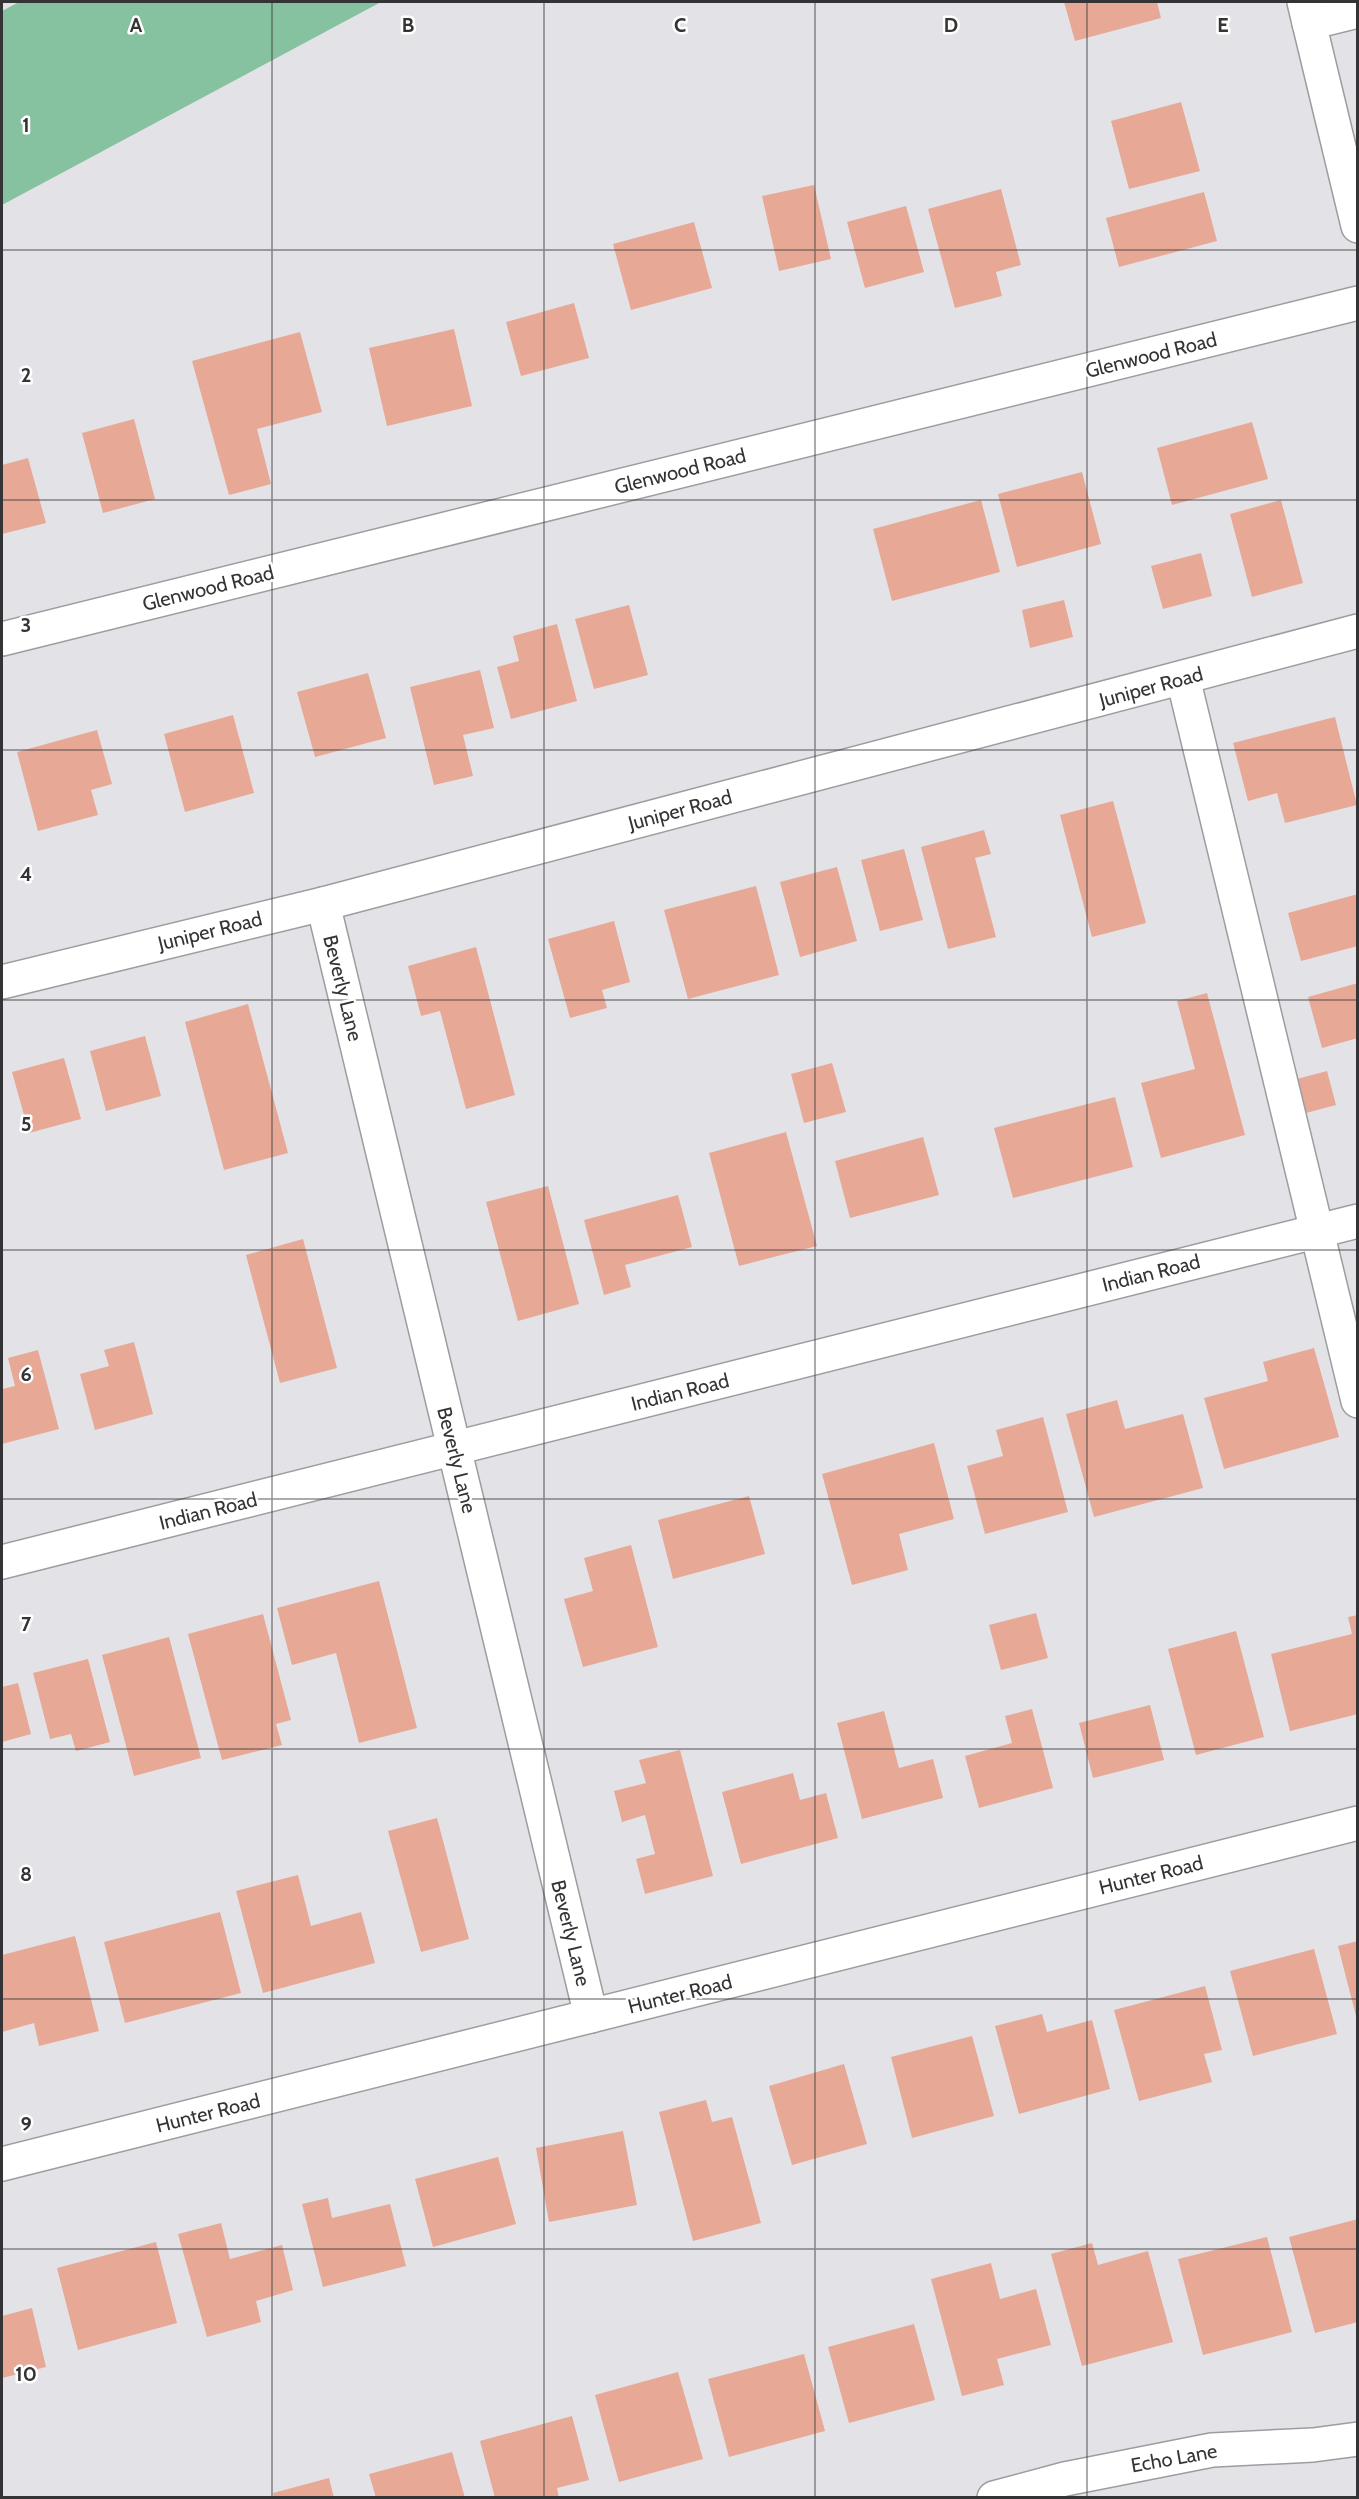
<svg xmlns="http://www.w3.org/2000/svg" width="1359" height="2499" font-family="Cabin,sans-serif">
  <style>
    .forest { fill: #86c29f }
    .building { fill: #e7a896 }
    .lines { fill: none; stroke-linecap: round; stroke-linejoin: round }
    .minor-casing { stroke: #9d9da0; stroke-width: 36 }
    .major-casing { stroke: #9d9da0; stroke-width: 36 }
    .minor { stroke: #fff; stroke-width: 33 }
    .major { stroke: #fff; stroke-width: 33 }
    .grid { fill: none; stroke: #343436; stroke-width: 1.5; stroke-opacity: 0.55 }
    .labels { text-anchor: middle; stroke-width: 5; stroke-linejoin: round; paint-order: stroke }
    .street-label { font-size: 20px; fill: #343436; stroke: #fff }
    .grid-label { font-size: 20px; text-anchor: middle; font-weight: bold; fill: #343436; stroke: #fff; stroke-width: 5; stroke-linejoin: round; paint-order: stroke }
  </style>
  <rect width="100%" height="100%" fill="#e3e3e7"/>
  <polygon class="forest" points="19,2 381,2 2,205 2,11"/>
  <g class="building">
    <polygon points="1064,2 1157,2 1161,18 1075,41"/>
    <polygon points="1181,102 1200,171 1129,189 1111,121"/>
    <polygon points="814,185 831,259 779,271 762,196"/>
    <polygon points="1001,189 1021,265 996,272 1002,296 955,308 928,209"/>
    <polygon points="1204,192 1217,241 1119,267 1106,218"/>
    <polygon points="906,206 924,272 865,288 847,222"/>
    <polygon points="694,222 712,288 631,310 613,244"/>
    <polygon points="574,303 589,358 521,376 506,322"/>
    <polygon points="454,329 472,406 387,426 369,348"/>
    <polygon points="300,332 322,412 257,429 271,484 229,495 192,361"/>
    <polygon points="134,419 155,499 103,513 82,433"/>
    <polygon points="1252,422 1268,479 1172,505 1157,448"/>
    <polygon points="28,458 46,523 2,534 2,465"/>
    <polygon points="1082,472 1101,544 1017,567 998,494"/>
    <polygon points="981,500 1000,572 892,601 873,529"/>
    <polygon points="1281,500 1303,583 1252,597 1230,514"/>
    <polygon points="1201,553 1212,596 1163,609 1151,566"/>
    <polygon points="1064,600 1073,637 1030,648 1022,610"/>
    <polygon points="629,605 648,675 594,689 575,619"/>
    <polygon points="557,624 577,701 511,719 497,667 519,661 513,636"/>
    <polygon points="480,670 494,728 463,735 473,776 434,785 410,687"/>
    <polygon points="368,673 386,738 315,757 297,692"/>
    <polygon points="233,715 254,793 185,812 164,734"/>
    <polygon points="1335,717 1357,805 1285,823 1277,793 1248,801 1233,743"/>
    <polygon points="97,730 112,784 91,790 98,815 38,831 17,752"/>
    <polygon points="1113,801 1146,923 1092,937 1060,815"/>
    <polygon points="984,830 991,854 975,858 996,937 948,949 921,847"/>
    <polygon points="904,849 923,920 880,931 861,860"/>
    <polygon points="837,867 857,941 800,957 780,882"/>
    <polygon points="756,886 779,975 688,999 664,910"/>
    <polygon points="1358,894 1358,946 1301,961 1288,913"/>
    <polygon points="614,921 630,982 602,990 607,1008 570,1018 548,939"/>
    <polygon points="476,947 515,1095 466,1109 440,1011 421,1016 408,966"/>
    <polygon points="1358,983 1358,1038 1322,1048 1308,997"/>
    <polygon points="1207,993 1245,1135 1161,1158 1141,1083 1195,1069 1177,1001"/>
    <polygon points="248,1004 288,1153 224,1170 185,1022"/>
    <polygon points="145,1036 161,1096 106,1111 90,1051"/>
    <polygon points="64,1058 81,1119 29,1133 12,1072"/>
    <polygon points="832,1063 846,1112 804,1123 791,1074"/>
    <polygon points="1327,1071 1336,1105 1306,1113 1297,1079"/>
    <polygon points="1115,1097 1133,1167 1013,1198 994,1128"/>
    <polygon points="786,1132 817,1246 739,1266 709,1153"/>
    <polygon points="923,1137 939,1195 850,1218 835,1161"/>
    <polygon points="548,1186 579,1304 518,1321 486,1202"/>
    <polygon points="678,1195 692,1247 625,1265 631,1287 604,1295 584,1220"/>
    <polygon points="303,1239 337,1368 280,1383 246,1255"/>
    <polygon points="134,1342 153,1414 95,1430 80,1374 109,1366 104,1350"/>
    <polygon points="1314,1348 1339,1437 1224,1469 1204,1398 1268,1381 1263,1362"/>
    <polygon points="38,1350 59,1429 2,1444 2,1389 15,1386 8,1358"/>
    <polygon points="1117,1400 1125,1429 1183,1414 1203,1488 1094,1517 1066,1414"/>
    <polygon points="1043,1417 1068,1512 985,1534 967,1466 1003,1456 996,1430"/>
    <polygon points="934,1443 954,1519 899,1534 908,1570 852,1585 822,1474"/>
    <polygon points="749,1496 765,1554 673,1579 658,1520"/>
    <polygon points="631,1545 658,1647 583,1667 564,1599 593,1591 584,1558"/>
    <polygon points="379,1581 417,1728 359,1743 336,1653 292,1665 277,1608"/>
    <polygon points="1036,1613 1048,1658 1001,1670 989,1625"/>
    <polygon points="263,1614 291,1720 276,1724 282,1745 222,1760 188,1634"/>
    <polygon points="1358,1615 1358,1714 1290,1731 1271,1654 1352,1634 1348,1617"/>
    <polygon points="1236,1631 1264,1737 1196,1755 1168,1649"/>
    <polygon points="169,1637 201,1758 134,1776 102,1655"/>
    <polygon points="88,1659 110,1742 76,1751 71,1734 50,1739 33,1673"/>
    <polygon points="18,1683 31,1734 2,1742 2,1687"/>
    <polygon points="1150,1705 1164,1760 1093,1778 1079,1723"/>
    <polygon points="1032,1709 1053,1788 979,1808 965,1756 1012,1743 1005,1716"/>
    <polygon points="884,1711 899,1768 933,1759 943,1798 862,1819 837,1723"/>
    <polygon points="680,1750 713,1876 645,1894 636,1859 655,1854 645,1815 622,1822 614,1791 646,1783 639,1760"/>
    <polygon points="793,1773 800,1800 826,1793 838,1838 741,1864 722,1792"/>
    <polygon points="437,1818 469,1939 421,1952 388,1831"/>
    <polygon points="298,1875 311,1926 361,1912 375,1963 263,1993 236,1891"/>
    <polygon points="220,1912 241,1993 125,2023 104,1942"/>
    <polygon points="75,1936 99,2031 39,2046 34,2023 2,2032 2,1955"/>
    <polygon points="1358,1941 1358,2016 1356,2016 1338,1946"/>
    <polygon points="1314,1949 1337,2034 1253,2056 1230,1971"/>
    <polygon points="1205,1986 1222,2050 1204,2054 1212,2082 1139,2101 1114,2010"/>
    <polygon points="1042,2014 1047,2032 1092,2020 1110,2089 1019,2114 995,2026"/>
    <polygon points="972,2036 994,2116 912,2138 891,2057"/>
    <polygon points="844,2064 867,2144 792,2165 769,2086"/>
    <polygon points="706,2100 712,2122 732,2117 761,2223 693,2241 659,2112"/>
    <polygon points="623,2131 637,2205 549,2222 536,2148"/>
    <polygon points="498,2157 516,2224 433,2247 415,2179"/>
    <polygon points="328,2198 332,2218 390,2204 406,2266 323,2287 302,2204"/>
    <polygon points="1358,2219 1358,2322 1315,2333 1289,2237"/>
    <polygon points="221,2223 230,2259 282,2245 293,2290 256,2301 261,2322 207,2337 178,2234"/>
    <polygon points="1267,2237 1292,2332 1203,2355 1178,2259"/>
    <polygon points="156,2242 177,2323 78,2350 57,2268"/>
    <polygon points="1092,2243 1098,2265 1148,2251 1173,2342 1082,2366 1051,2254"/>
    <polygon points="991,2263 1000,2299 1036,2289 1051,2345 997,2359 1004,2385 962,2396 931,2279"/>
    <polygon points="32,2308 46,2367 2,2378 2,2316"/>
    <polygon points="914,2324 935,2400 849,2423 828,2347"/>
    <polygon points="804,2354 825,2431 729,2457 708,2379"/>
    <polygon points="678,2372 703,2459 619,2482 595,2395"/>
    <polygon points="572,2416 589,2480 557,2488 559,2498 495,2498 480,2441"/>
    <polygon points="452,2452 465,2498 376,2498 369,2474"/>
    <polygon points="329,2478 334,2498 274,2498 273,2493"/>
  </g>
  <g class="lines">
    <defs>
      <g id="minor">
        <polyline points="1309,23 1358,11"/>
        <polyline points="2,639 1358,303"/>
        <polyline points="1183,678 1358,1401"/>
        <polyline points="323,904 591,2016"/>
        <polyline points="2,982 323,904 1358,631"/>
        <polyline points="2,1562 1358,1221"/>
        <polyline points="2,2164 1358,1823"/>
        <polyline points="994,2498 1065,2479 1212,2450 1313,2445 1358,2439"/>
      </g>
      <polyline id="major" points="1304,2 1358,226"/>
    </defs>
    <use href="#minor" class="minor-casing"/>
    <use href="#major" class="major-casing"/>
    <use href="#minor" class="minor"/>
    <use href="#major" class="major"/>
  </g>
  <path class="grid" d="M272 2V2498M544 2V2498M815 2V2498M1087 2V2498M2 250H1358M2 500H1358M2 750H1358M2 1000H1358M2 1250H1358M2 1499H1358M2 1749H1358M2 1999H1358M2 2249H1358"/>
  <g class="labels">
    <g class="street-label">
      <text transform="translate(1151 355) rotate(-14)" y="7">Glenwood Road</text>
      <text transform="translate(680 471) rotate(-14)" y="7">Glenwood Road</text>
      <text transform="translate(208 588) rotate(-14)" y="7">Glenwood Road</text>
      <text transform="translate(1151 687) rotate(-15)" y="7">Juniper Road</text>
      <text transform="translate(680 810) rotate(-15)" y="7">Juniper Road</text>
      <text transform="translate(210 931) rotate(-14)" y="7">Juniper Road</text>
      <text transform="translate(343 988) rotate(76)" y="7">Beverly Lane</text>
      <text transform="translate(1151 1273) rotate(-14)" y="7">Indian Road</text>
      <text transform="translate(680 1392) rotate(-14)" y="7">Indian Road</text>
      <text transform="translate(457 1460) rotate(76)" y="7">Beverly Lane</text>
      <text transform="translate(208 1511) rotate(-14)" y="7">Indian Road</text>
      <text transform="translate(1151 1875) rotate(-14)" y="7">Hunter Road</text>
      <text transform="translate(571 1933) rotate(76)" y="7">Beverly Lane</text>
      <text transform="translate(680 1994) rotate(-14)" y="7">Hunter Road</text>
      <text transform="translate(208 2113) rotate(-14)" y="7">Hunter Road</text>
      <text transform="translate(1174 2458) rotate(-10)" y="7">Echo Lane</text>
    </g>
  </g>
  <g class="grid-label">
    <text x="136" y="32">A</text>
    <text x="408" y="32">B</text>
    <text x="680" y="32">C</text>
    <text x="951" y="32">D</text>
    <text x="1223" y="32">E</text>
    <text x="26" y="132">1</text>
    <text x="26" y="382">2</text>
    <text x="26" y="632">3</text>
    <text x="26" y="881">4</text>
    <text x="26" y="1131">5</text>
    <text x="26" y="1381">6</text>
    <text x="26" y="1631">7</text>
    <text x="26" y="1881">8</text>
    <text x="26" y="2131">9</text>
    <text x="26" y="2381">10</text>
  </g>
  <rect width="1359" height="2499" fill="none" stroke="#343436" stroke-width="6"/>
</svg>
